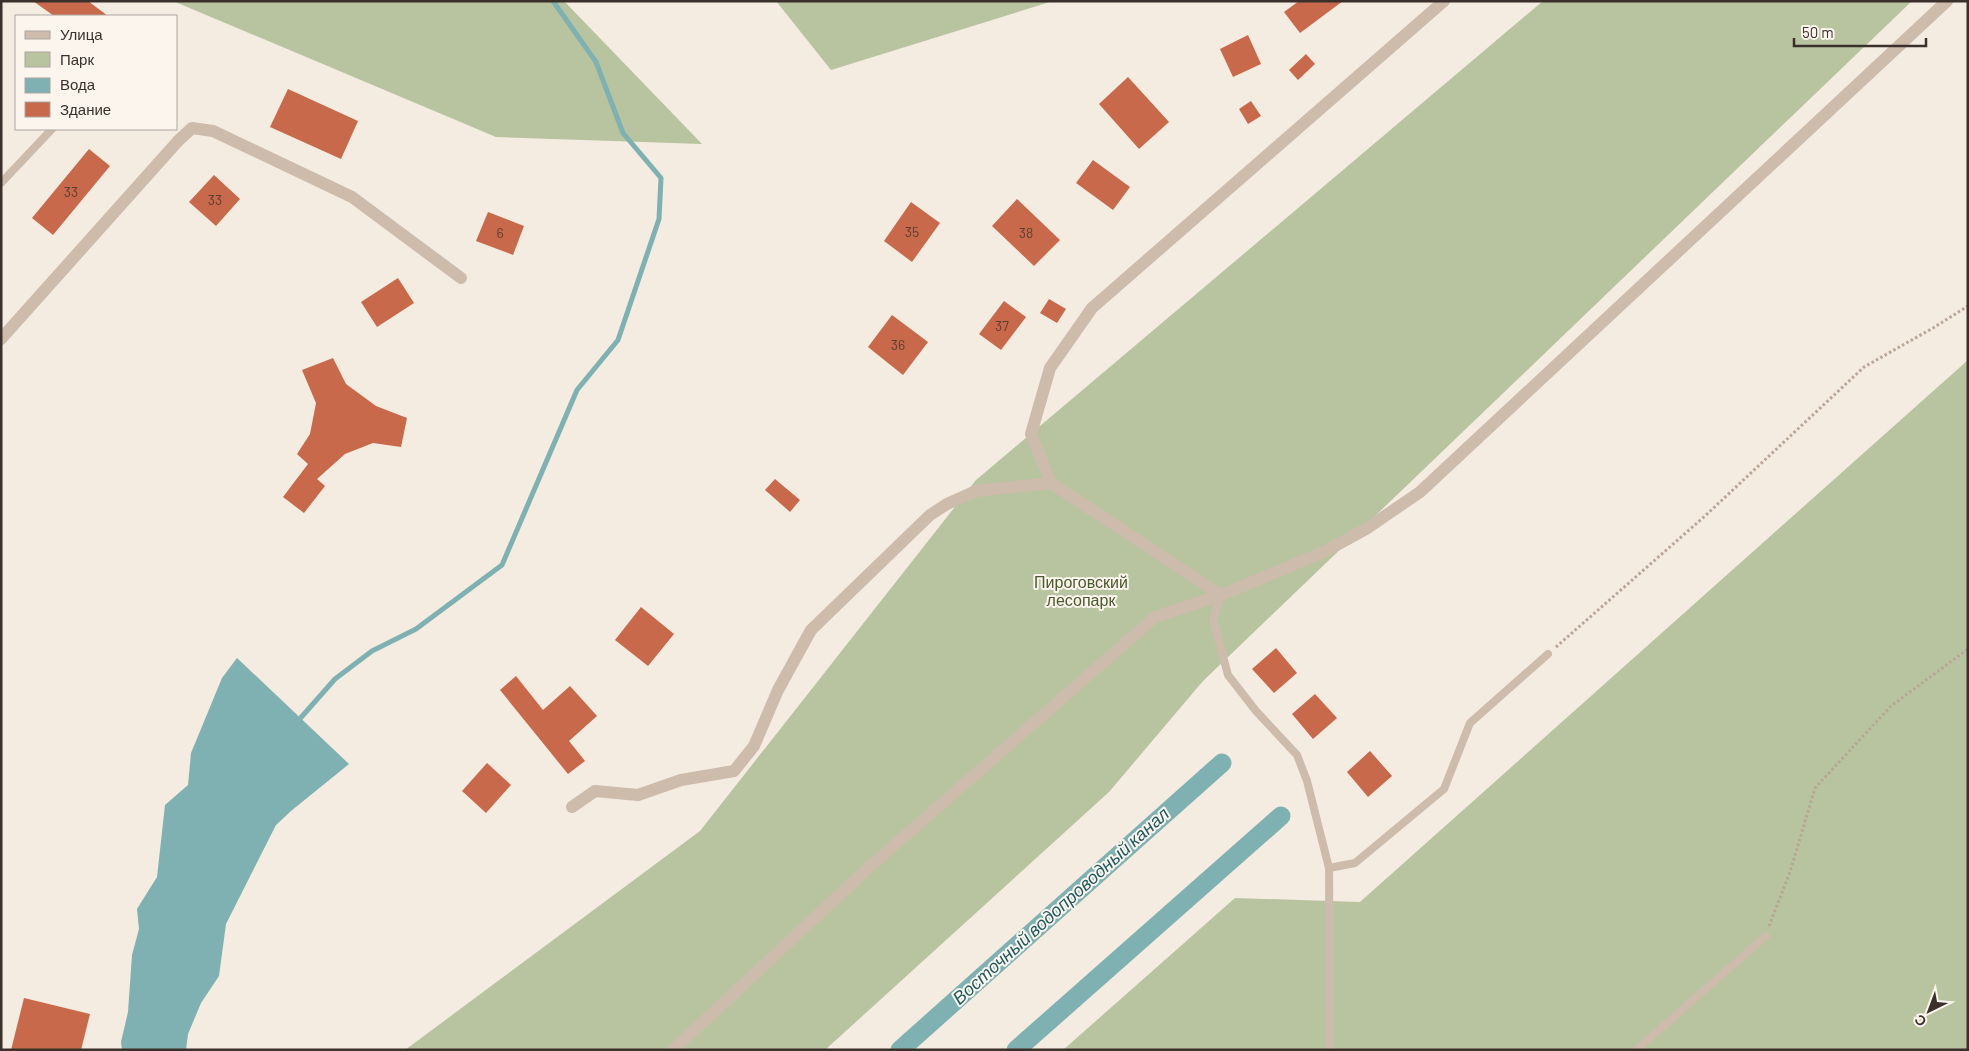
<svg xmlns="http://www.w3.org/2000/svg" width="1969" height="1051" font-family="Barlow,sans-serif">
  <style>
    .green { fill: #b8c4a0 }
    .water { fill: #7fb0b2 }
    .lines { fill: none; stroke-linecap: round; stroke-linejoin: round }
    .stream { stroke: #7fb0b2; stroke-width: 5 }
    .canal { stroke: #7fb0b2; stroke-width: 19 }
    .building { fill: #c8694b }
    .path { stroke: #b9a596; stroke-width: 3; stroke-dasharray: 2.5 2.5; stroke-linecap: butt }
    .lane { stroke: #cdbbac; stroke-width: 8 }
    .street { stroke: #cdbbac; stroke-width: 12 }
    .labels { text-anchor: middle; stroke-width: 4; stroke-linejoin: round; paint-order: stroke }
    .number-label { font-size: 14px; fill: #5e3e33 }
    .park-label { font-size: 16px; fill: #4a5a2e; stroke: #fbf5ee }
    .water-label { font-size: 18px; font-style: italic; fill: #1f5a5e; stroke: #fbf5ee }
  </style>
  <rect width="100%" height="100%" fill="#f4ebe1"/>
  <g class="green">
    <polygon points="173,1 564,1 702,144 496,137"/>
    <polygon points="776,1 1053,1 831,70"/>
    <polygon points="1543,1 1912,1 1203,681 1109,792 825,1050 405,1050 700,831 976,480"/>
    <polygon points="1968,360 1968,1050 1063,1050 1235,898 1360,902"/>
  </g>
  <polygon class="water" points="237,658 349,764 291,811 276,825 226,924 219,976 201,1003 188,1034 186,1050 122,1050 121,1042 128,1012 132,955 139,929 137,909 157,877 165,805 188,785 191,753 222,678"/>
  <g class="lines">
    <polyline class="stream" points="297,722 335,679 372,651 416,629 502,565 577,390 618,340 659,219 661,178 623,133 596,62 553,1"/>
    <g class="canal">
      <polyline points="900,1050 1222,763"/>
      <polyline points="1016,1050 1281,816"/>
    </g>
  </g>
  <g class="building">
    <polygon points="33,1 88,1 108,16 54,16"/>
    <polygon points="1299,1 1343,1 1300,33 1284,12"/>
    <polygon points="1248,35 1261,64 1233,77 1220,49"/>
    <polygon points="1306,54 1315,64 1298,80 1289,70"/>
    <polygon points="1128,77 1169,122 1139,149 1099,104"/>
    <polygon points="288,89 358,121 341,159 270,127"/>
    <polygon points="1251,101 1261,116 1248,124 1239,109"/>
    <polygon points="89,149 110,166 53,235 32,218"/>
    <polygon points="1093,160 1130,187 1113,210 1076,183"/>
    <polygon points="214,175 240,199 216,226 189,202"/>
    <polygon points="1017,199 1060,240 1034,266 992,226"/>
    <polygon points="911,202 940,223 912,262 884,241"/>
    <polygon points="488,212 524,226 513,255 476,241"/>
    <polygon points="398,278 414,303 377,327 361,302"/>
    <polygon points="1049,299 1066,309 1057,323 1040,313"/>
    <polygon points="1004,301 1026,317 1001,350 979,334"/>
    <polygon points="892,315 928,342 903,375 868,347"/>
    <polygon points="333,358 346,384 376,406 407,418 401,447 373,443 345,454 317,479 325,486 304,513 283,497 308,464 297,454 310,434 316,403 302,370"/>
    <polygon points="775,479 800,500 790,512 765,490"/>
    <polygon points="641,607 674,634 648,666 615,640"/>
    <polygon points="1276,648 1297,673 1274,693 1252,669"/>
    <polygon points="516,676 543,710 570,686 597,716 569,741 585,761 568,774 500,690"/>
    <polygon points="1315,694 1337,718 1313,739 1292,714"/>
    <polygon points="1370,751 1392,776 1368,797 1347,772"/>
    <polygon points="487,763 511,785 486,813 462,791"/>
    <polygon points="24,998 90,1014 81,1050 11,1050"/>
  </g>
  <g class="lines">
    <g class="path">
      <polyline points="1556,647 1705,516 1864,367 1933,328 1968,306"/>
      <polyline points="1769,926 1790,872 1815,788 1891,706 1968,649"/>
    </g>
    <g class="lane">
      <polyline points="1,183 52,129"/>
      <polyline points="1221,595 1213,619 1228,675 1256,711 1297,755 1307,781 1329,868 1330,1050"/>
      <polyline points="1329,868 1355,863 1444,789 1470,723 1548,654"/>
      <polyline points="1636,1050 1766,936"/>
    </g>
    <g class="street">
      <polyline points="1,339 178,141 192,128 213,131 352,197 461,278"/>
      <polyline points="1221,595 1051,483 1031,434 1050,368 1092,308 1444,1"/>
      <polyline points="572,807 595,791 638,795 681,780 734,771 754,746 778,690 811,630 930,515 947,504 976,491 1051,483"/>
      <polyline points="673,1050 867,869 1155,617 1221,595 1324,552 1366,529 1420,492 1947,1"/>
    </g>
  </g>
  <g class="labels">
    <g class="number-label">
      <text x="71" y="197">33</text>
      <text x="215" y="205">33</text>
      <text x="912" y="237">35</text>
      <text x="500" y="238">6</text>
      <text x="1026" y="238">38</text>
      <text x="1002" y="331">37</text>
      <text x="898" y="350">36</text>
    </g>
    <g class="park-label">
      <text x="1081" y="588">Пироговский<tspan x="1081" dy="18">лесопарк</tspan></text>
    </g>
    <g class="water-label">
      <text transform="translate(1061 906) rotate(-42)" y="6">Восточный водопроводный канал</text>
    </g>
  </g>
  <rect width="1969" height="1051" fill="none" stroke="#3b302b" stroke-width="5"/>
  <rect x="15" y="15" width="162" height="115" fill="#fbf5ee" stroke="#aea6a0"/>
  <rect x="25" y="31" width="25" height="8" fill="#cdbbac" stroke="#aea6a0"/>
  <text x="60" y="40" font-size="15" fill="#3b302b">Улица</text>
  <rect x="25" y="52" width="25" height="15" fill="#b8c4a0" stroke="#aea6a0"/>
  <text x="60" y="65" font-size="15" fill="#3b302b">Парк</text>
  <rect x="25" y="78" width="25" height="15" fill="#7fb0b2" stroke="#aea6a0"/>
  <text x="60" y="90" font-size="15" fill="#3b302b">Вода</text>
  <rect x="25" y="102" width="25" height="15" fill="#c8694b" stroke="#aea6a0"/>
  <text x="60" y="115" font-size="15" fill="#3b302b">Здание</text>
  <g transform="translate(1929 1011) rotate(222)" stroke="#fbf5ee" stroke-width="4" paint-order="stroke">
  <path d="M0-4L9 19L0 12L-9 19Z" fill="#3b302b"/>
  <text y="-8" font-size="14" font-weight="bold" text-anchor="middle" fill="#3b302b">С</text>
  </g>
  <path d="M1794 38v8h132v-8" fill="none" stroke="#3b302b" stroke-width="2.5"/>
  <text x="1802" y="38" font-size="15" fill="#3b302b" stroke="#fbf5ee" stroke-width="4" paint-order="stroke">50 m</text>
</svg>
